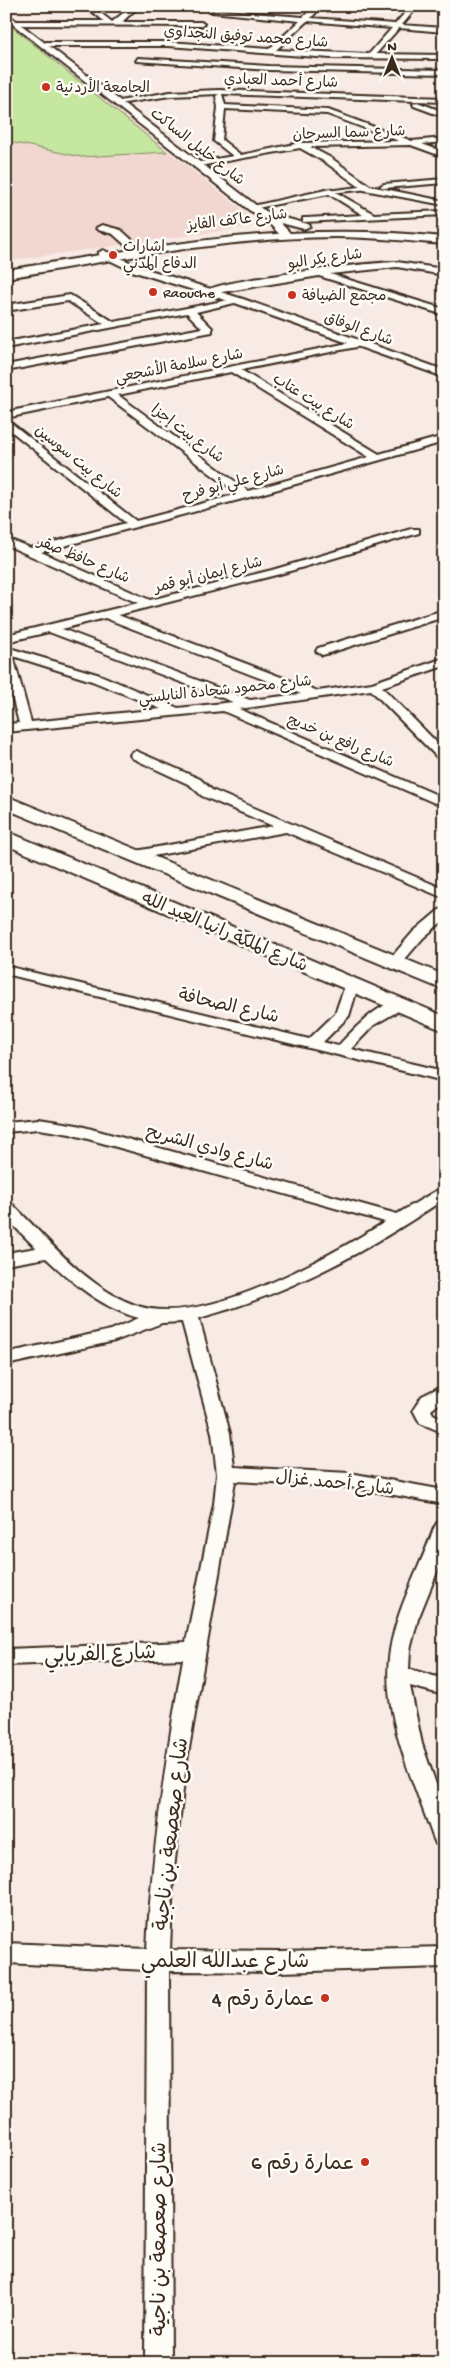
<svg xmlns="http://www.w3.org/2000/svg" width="450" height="2369" font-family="'Gochi Hand','Playpen Sans Arabic',sans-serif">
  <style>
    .built { fill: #f1d7d0 }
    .green { fill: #c5e7a0; stroke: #80885f }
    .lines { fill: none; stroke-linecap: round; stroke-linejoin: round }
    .pedestrian-casing { stroke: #3b2a1e; stroke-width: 4 }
    .minor-casing { stroke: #3b2a1e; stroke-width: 4 }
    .tertiary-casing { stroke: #3b2a1e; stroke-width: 4 }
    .secondary-casing { stroke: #3b2a1e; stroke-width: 4 }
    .primary-casing { stroke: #3b2a1e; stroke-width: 4 }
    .pedestrian { fill: #fdfcf7; fill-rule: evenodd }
    .minor { fill: #fdfcf7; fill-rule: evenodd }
    .tertiary { fill: #fdfcf7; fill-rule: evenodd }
    .secondary { fill: #fdfcf7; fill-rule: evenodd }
    .primary { fill: #fdfcf7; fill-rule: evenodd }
    .poi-dot { fill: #c8321e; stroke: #fdfcf7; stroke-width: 2 }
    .labels { text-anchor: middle; stroke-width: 5; stroke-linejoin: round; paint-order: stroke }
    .far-street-label { font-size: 15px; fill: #3b2a1e; stroke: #fdfcf7 }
    .far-poi-label { font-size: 15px; fill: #3b2a1e; stroke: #fdfcf7; text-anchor: start }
    .street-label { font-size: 18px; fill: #3b2a1e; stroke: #fdfcf7 }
    .near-street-label { font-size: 21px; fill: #3b2a1e; stroke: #fdfcf7 }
    .near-poi-label { font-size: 21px; fill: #3b2a1e; stroke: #fdfcf7; text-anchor: end }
  </style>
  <rect width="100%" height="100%" fill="#f8ebe5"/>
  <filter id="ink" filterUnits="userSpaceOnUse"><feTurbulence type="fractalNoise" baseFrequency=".02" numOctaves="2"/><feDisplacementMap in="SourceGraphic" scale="10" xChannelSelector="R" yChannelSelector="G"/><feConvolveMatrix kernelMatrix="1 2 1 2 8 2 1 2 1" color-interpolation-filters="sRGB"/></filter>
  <g filter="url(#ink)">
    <polygon class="built" points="6,22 245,212 255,224 251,227 6,261"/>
    <polygon class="green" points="6,22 167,152 81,157 6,141"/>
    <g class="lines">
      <defs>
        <polygon id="pedestrian" points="367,186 369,189 330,193 327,191"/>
        <g id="minor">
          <polygon points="85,6 92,6 112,22 132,6 139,6 122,22 201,22 204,24 201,26 16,25 13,23 16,21 104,21"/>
          <path d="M315 6H322L311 18 395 24 411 6H418L402 25 444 28V32L399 28 376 54 444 55V59L331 58 168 46H46L43 44 46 42H168L269 49 300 21 212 12 215 10 303 17ZM307 21 392 28 369 54 276 50Z"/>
          <polygon points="138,58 269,66 444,70 444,74 269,70 136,61"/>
          <path d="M219 90 444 98V102L222 94 225 105 328 110 412 141 444 138V142L422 144 444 152V157L411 145 310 147 331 158 370 186 444 201V205L364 190 325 162 300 148 194 167V163L233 156 214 141 218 107 216 96 219 94 170 96 118 104 114 102 170 92ZM225 109 327 114 399 141 300 143 241 155 222 140Z"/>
          <polygon points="417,102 444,112 444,117 414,106 413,104"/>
          <polygon points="444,179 444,183 384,188 380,186 384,184"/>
          <polygon points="330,189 374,214 444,211 444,215 303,222 303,218 306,218 363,215 329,194 252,209 248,207"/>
          <path d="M397 262 444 269V275L397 267 330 274 444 309V315L319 276 210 294 206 291C219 280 372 262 397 262Z"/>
          <polygon points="70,295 114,322 239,298 243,301 196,312 212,328 212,332 6,371 6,365 202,328 187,313 6,348 6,342 104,324 68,301 6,311 6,305"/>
          <path d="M358 341 363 344 361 346 241 370 379 454 444 436V442L250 497 41 552 150 600 272 570 411 529H419V533L280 574 118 615 318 691 372 683 444 658V666L382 687 444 750V761L440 760 371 690 239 709 444 798V807L223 711 6 732V724L19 723 6 674V647L100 675 178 708 233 702 49 632 6 642V635L138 603 6 545V538L31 548 126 523 6 427V419L136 521 238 494 108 397 6 418V412ZM231 372 369 457 248 491 118 395ZM105 618 301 694 250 700 62 629ZM13 656 92 681 161 709 31 722Z"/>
          <polygon points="444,610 444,617 326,654 322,655 316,651 318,648"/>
          <polygon points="136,751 200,779 212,790 444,889 444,898 286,832 136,859 131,858 129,855 131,852 136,851 273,826 202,796 190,785 132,758 130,755 132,752"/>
          <polygon points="444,909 444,920 423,938 399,966 389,966 387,963 389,960 413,932 439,910"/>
          <path d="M6 966 309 1039 335 1014 347 980H357L359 983 349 1016 323 1042 338 1046C351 1032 384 996 405 1001L407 1004 405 1007 374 1025 351 1049 444 1071V1081L6 974Z"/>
          <path d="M39 1119 77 1125 397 1214 444 1186V1199C368 1251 289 1294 199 1318L230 1433 234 1467 350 1473 444 1490V1504L350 1487 235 1481 185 1772 173 1878 170 1950 280 1951 444 1947V1967L280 1972 169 1971 171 2363H145L147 1970 6 1963V1943L147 1949C152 1851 166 1755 183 1659L6 1665V1649L186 1642 214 1504 217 1474 212 1433 182 1322 162 1323 115 1341 6 1365V1353L111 1330 139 1318C102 1308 74 1284 46 1258L6 1265V1253L36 1248 6 1218V1203L12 1204C48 1239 85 1287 135 1305 201 1330 328 1257 385 1222L70 1134 39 1129 6 1132V1122Z"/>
          <polygon points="444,1385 444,1400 431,1410 433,1414 444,1419 444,1433 420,1423 413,1410 422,1396"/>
          <path d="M444 1521V1555L418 1619 410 1650 409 1669 444 1679V1695L410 1686 422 1744 444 1807V1846L436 1844 433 1837C413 1779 380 1712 390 1650 397 1607 420 1568 434 1528L437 1523Z"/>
        </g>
        <g id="tertiary">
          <polygon points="6,13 257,206 273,215 290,233 290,237 282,237 265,219 249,210 6,19"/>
          <polygon points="103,250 140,267 243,299 444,370 444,377 235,303 132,271 99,255 98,253"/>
        </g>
        <g id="secondary">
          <polygon points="269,214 308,224 310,226 304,229 265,219 265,215"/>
          <path d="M102 225 121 230 142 249C245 233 339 226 444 237V244C407 241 371 237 334 237 224 238 115 260 6 278V270L131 250 113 234 98 230 96 228Z"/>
        </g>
        <g id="primary">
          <polygon points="6,796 444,975 444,990 6,809"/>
          <polygon points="6,831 444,1016 444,1031 6,845"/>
        </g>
      </defs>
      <use href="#pedestrian" class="pedestrian-casing"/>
      <use href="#minor" class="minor-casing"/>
      <use href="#tertiary" class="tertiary-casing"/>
      <use href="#secondary" class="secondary-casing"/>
      <use href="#primary" class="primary-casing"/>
      <use href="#pedestrian" class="pedestrian"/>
      <use href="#minor" class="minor"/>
      <use href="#tertiary" class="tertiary"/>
      <use href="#secondary" class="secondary"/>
      <use href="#primary" class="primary"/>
    </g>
  </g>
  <g class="poi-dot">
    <circle cx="46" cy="87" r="5"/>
    <circle cx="113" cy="255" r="5"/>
    <circle cx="153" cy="292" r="5"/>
    <circle cx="292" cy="295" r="5"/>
    <circle cx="325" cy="1998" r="5"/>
    <circle cx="365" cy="2162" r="5"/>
  </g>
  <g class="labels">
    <g class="far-street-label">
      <text transform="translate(246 36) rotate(4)" y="5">شارع محمد توفيق النجداوي</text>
      <text transform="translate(281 80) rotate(2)" y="5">شارع أحمد العبادي</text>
      <text transform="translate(349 132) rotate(-2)" y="5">شارع سما السرحان</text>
      <text transform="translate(198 146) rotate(38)" y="5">شارع خليل الساكت</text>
      <text transform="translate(237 219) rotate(-7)" y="5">شارع عاكف الفايز</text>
      <text transform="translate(325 258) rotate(-8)" y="5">شارع بكر البو</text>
      <text transform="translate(359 328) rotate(20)" y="5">شارع الوفاق</text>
      <text transform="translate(179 365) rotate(-11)" y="5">شارع سلامة الأشجعي</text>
      <text transform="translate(314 401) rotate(32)" y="5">شارع بيت عتاب</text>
      <text transform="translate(188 433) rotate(37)" y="5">شارع بيت إجزا</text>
      <text transform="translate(79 461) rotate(39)" y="5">شارع بيت سوسين</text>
      <text transform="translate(233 482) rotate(-15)" y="5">شارع علي أبو فرح</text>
      <text transform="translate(84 559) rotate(23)" y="5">شارع حافظ صقر</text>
      <text transform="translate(208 574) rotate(-14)" y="5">شارع إيمان أبو قمر</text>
      <text transform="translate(225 689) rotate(-6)" y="5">شارع محمود شحادة النابلسي</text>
      <text transform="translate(341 740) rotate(23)" y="5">شارع رافع بن خديج</text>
    </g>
    <g class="far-poi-label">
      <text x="56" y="92">الجامعة الأردنية</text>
      <text x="123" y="251">اشارات<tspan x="123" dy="17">الدفاع المدني</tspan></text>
      <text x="163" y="297">Raouche</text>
      <text x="302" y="300">مجمع الضيافة</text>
    </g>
    <g class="street-label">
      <text transform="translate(225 931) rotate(23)" y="6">شارع الملكة رانيا العبد الله</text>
      <text transform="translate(229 1005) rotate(13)" y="6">شارع الصحافة</text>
      <text transform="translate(210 1147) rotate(15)" y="6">شارع وادي الشريح</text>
      <text transform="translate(335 1482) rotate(6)" y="6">شارع أحمد غزال</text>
    </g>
    <g class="near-street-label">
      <text transform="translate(100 1653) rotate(-2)" y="7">شارع الفريابي</text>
      <text transform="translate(170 1834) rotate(-84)" y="7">شارع صعصعة بن ناجية</text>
      <text x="225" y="1967">شارع عبدالله العلمي</text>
      <text transform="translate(158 2239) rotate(-90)" y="7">شارع صعصعة بن ناجية</text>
    </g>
    <g class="near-poi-label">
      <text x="315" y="2005">عمارة رقم 4</text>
      <text x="355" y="2169">عمارة رقم 6</text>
    </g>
  </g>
  <rect width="450" height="2369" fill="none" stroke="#fdfcf7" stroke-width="25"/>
  <rect x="12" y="12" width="425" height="2344" fill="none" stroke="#3b2a1e" stroke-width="2" filter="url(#ink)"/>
  <g transform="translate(392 58)" stroke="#fdfcf7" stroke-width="4" paint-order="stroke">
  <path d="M0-4L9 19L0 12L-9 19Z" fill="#3b2a1e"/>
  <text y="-8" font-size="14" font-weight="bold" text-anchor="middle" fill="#3b2a1e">N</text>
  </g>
</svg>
